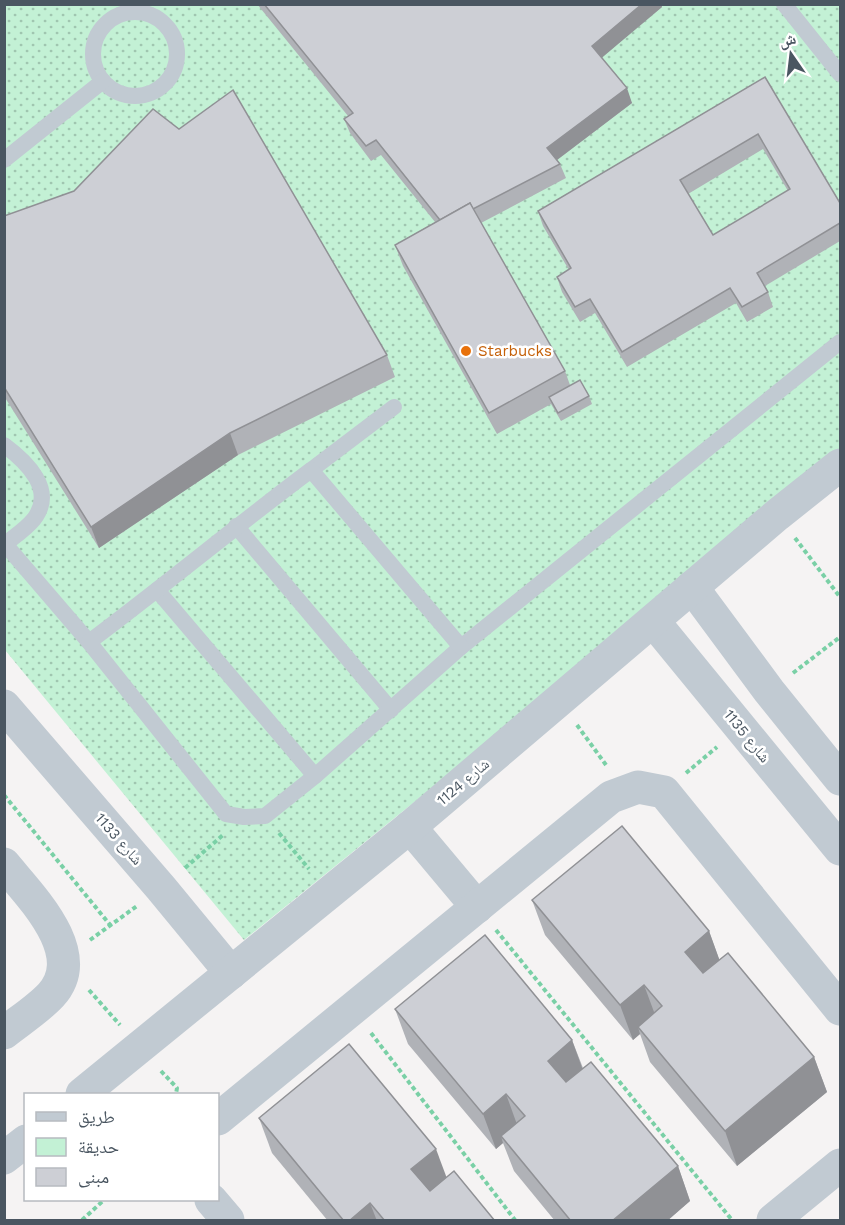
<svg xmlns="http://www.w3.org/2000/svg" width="845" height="1225" font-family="'Work Sans','Noto Naskh Arabic',sans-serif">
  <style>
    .green { fill: url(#green-dots) }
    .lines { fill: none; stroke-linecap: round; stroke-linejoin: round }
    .path { stroke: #7ad0a6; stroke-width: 4; stroke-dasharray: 4.5 3; stroke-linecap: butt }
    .lane { stroke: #c1cad2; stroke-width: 16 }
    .street { stroke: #c1cad2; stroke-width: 33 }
    .wall { fill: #b0b2b7; fill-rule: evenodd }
    .shaded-wall { fill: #909195 }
    .building { fill: #cdcfd5; stroke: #909195; stroke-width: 1.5; fill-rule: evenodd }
    .food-dot { fill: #e8710a; stroke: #fff; stroke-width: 2 }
    .labels { text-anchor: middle; stroke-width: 5; stroke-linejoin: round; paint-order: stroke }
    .food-label { font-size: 15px; fill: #c56008; stroke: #fff; text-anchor: start }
    .street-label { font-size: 15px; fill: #4a5661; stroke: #fff }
  </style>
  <defs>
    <pattern id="green-dots" width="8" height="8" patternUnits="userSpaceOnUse" patternTransform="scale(1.5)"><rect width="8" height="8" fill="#c3f1d5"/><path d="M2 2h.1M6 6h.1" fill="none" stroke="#a0c6b0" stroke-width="1.8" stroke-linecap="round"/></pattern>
  </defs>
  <rect width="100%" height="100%" fill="#f5f3f3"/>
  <polygon class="green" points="4,5 840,5 840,457 244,940 5,650"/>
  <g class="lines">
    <g class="path">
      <polyline points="795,538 840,597"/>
      <polyline points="793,673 840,637"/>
      <polyline points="577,725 606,765"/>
      <polyline points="686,773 717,747"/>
      <polyline points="4,795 111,926"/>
      <polyline points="279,833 309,869"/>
      <polyline points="185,868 223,835"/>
      <polyline points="496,930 732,1220"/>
      <polyline points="90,940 137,906"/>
      <polyline points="89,990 120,1025"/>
      <polyline points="371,1033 515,1220"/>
      <polyline points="161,1071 177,1088 176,1094"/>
      <polyline points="82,1220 104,1200"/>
    </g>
    <g class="lane">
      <polyline points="784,4 840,74"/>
      <circle cx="135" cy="54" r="42"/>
      <polyline points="4,160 103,81"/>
      <path d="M4 445C27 462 56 490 34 519 26 529 15 536 5 544"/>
      <polyline points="311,470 394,407"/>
      <polyline points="236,526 391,710"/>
      <polyline points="4,543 89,642 226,814 244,817 265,816 315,776 461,647 840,342"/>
      <polyline points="157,590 315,776"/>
      <path d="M89 642C164 586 236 526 311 470L461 647"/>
    </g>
    <g class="street">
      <polyline points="692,587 769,691 840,779"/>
      <polyline points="654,622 840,849"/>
      <polyline points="4,706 161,888 231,973"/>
      <polyline points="410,827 477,907"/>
      <path d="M4 864C30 896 89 953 51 995 38 1009 19 1021 4 1033"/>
      <polyline points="82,1094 410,827 777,515 840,465"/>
      <polyline points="218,1119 611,797 638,787 664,792 840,1009"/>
      <polyline points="4,1158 26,1141"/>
      <polyline points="211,1200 228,1220"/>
      <polyline points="773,1220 840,1165"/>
    </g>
  </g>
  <g class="wall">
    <polygon points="257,4 661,4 662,7 602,57 632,103 557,160 560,164 566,178 481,223 565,371 570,385 589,396 592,404 561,421 551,404 497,434 403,266 395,245 435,222 381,155 371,161 350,133 344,119 348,116"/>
    <path d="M765 77 840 203V241L765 286 768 292 773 307 747 322 736 303 627 367 595 313 580 322 562 292 557 277 569 270 543 226 538 211ZM763 149 788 191 713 235 688 194Z"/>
    <polygon points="4,216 387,355 395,377 238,455 99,548 4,396"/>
    <polygon points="532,900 709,931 719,959 814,1057 827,1092 737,1166 650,1062 640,1034 633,1040 545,935"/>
    <polygon points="395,1009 572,1040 583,1068 678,1166 690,1201 667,1221 555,1221 514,1171 503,1143 496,1149 408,1044"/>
    <polygon points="259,1118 446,1177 495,1221 328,1221 272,1153"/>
  </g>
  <g class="shaded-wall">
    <polygon points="642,4 661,4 662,7 598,61 592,46"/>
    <polygon points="627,88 632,103 553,163 547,148"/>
    <polygon points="230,433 238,455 99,548 91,527"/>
    <polygon points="709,931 722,967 698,987 685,952"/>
    <polygon points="644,985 657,1020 638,1027 640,1034 633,1040 620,1005"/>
    <polygon points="572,1040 585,1076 561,1096 548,1061"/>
    <polygon points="814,1057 827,1092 737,1166 725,1131"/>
    <polygon points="506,1094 519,1130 501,1136 503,1143 496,1149 483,1114"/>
    <polygon points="436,1149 449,1184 424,1205 411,1169"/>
    <polygon points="678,1166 690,1201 667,1221 612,1221"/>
    <polygon points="370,1203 377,1221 349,1221"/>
  </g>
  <g class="building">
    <polygon points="264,4 642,4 592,46 627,88 547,148 560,164 473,209 470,203 440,220 376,140 366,146 344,119 353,113"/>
    <path d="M765 77 840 203V223L757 273 768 292 742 307 730 288 622 352 590 299 575 307 557 277 571 268 538 211ZM758 134 790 189 713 235 680 180Z"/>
    <polygon points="233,90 387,355 230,433 91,527 4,387 4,216 74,191 153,109 179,129"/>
    <polygon points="470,203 565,371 489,413 395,245"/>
    <polygon points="580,380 589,396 558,413 549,397"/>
    <polygon points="622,826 709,931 685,952 703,973 728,953 814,1057 725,1131 638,1027 662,1006 644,985 620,1005 532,900"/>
    <polygon points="485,935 572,1040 548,1061 566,1082 591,1062 678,1166 612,1221 571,1221 501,1136 525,1116 506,1094 483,1114 395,1009"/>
    <polygon points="349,1044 436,1149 411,1169 430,1191 454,1171 495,1221 385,1221 370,1203 349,1221 344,1221 259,1118"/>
  </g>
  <circle class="food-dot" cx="466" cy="351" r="6"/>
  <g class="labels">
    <g class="food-label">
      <text x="478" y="356">Starbucks</text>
    </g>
    <g class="street-label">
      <text transform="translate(747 736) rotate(51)" y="5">شارع 1135</text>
      <text transform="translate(463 782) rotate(-40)" y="5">شارع 1124</text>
      <text transform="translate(119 839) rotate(49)" y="5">شارع 1133</text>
    </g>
  </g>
  <rect width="845" height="1225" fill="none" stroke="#4a5661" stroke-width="12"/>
  <rect x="24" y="1093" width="195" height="108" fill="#ffffff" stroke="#b7bbc0" stroke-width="1.5"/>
  <rect x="36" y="1112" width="30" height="9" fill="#c1cad2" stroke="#b7bbc0" stroke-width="1.5"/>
  <text x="78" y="1123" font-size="18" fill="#4a5661">طريق</text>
  <rect x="36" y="1138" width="30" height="18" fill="#c3f1d5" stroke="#b7bbc0" stroke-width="1.5"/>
  <text x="78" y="1153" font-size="18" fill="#4a5661">حديقة</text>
  <rect x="36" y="1168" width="30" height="18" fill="#cdcfd5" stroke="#b7bbc0" stroke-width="1.5"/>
  <text x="78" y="1183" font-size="18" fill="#4a5661">مبنى</text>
  <g transform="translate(791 54) rotate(346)" stroke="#ffffff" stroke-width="4.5" paint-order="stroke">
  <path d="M0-4.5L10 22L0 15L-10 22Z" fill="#4a5661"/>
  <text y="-9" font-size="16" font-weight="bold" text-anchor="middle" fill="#4a5661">ش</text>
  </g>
</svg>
